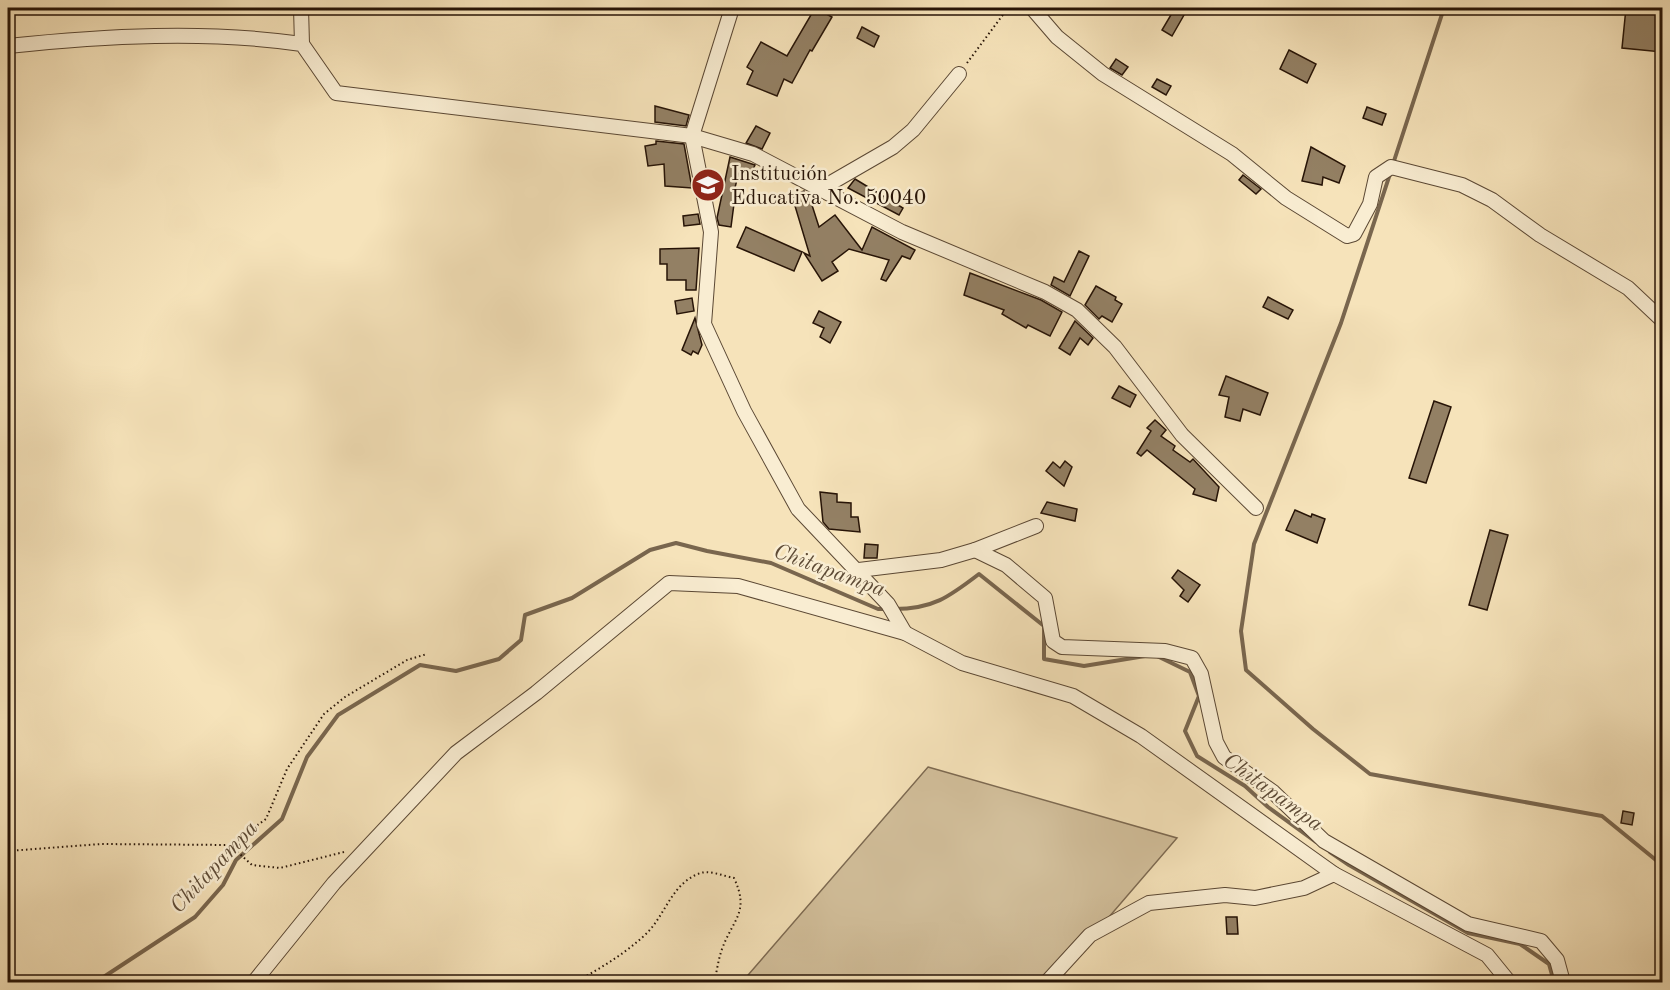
<svg xmlns="http://www.w3.org/2000/svg" width="1670" height="990" font-family="'Old Standard TT',serif">
  <style>
    .green { fill: #d3c09c; stroke: #7d6a52; stroke-width: 1.5 }
    .lines { fill: none; stroke-linecap: round; stroke-linejoin: round }
    .stream { stroke: #79664e; stroke-width: 4 }
    .building { fill: #938064; stroke: #271407; stroke-width: 1.5 }
    .minor-casing { stroke: #5b4834; stroke-width: 16 }
    .path { stroke: #271407; stroke-width: 2; stroke-dasharray: 1.5 3; stroke-linecap: butt }
    .minor { stroke: #f9edd2; stroke-width: 14 }
    .labels { text-anchor: middle; stroke-width: 5; stroke-linejoin: round; paint-order: stroke }
    .poi-label { font-size: 21px; fill: #271407; stroke: #f9edd2; text-anchor: start }
    .water-label { font-size: 22px; font-style: italic; fill: #5e4b36; stroke: #f9edd2 }
  </style>
  <rect width="100%" height="100%" fill="#f6e3ba"/>
  <filter id="stains"><feTurbulence type="fractalNoise" baseFrequency=".00333" numOctaves="4"/><feColorMatrix values="0 0 0 0 .2 0 0 0 0 .09 0 0 0 0 .02 0 0 0 .5 -.17"/></filter>
  <radialGradient id="worn" r=".72"><stop offset=".6" stop-color="#630" stop-opacity="0"/><stop offset="1" stop-color="#630" stop-opacity=".3"/></radialGradient>
  <polygon class="green" points="928,767 1177,838 1053,982 742,982"/>
  <g class="lines">
    <g class="stream">
      <polyline points="1393,164 1444,8"/>
      <polyline points="1390,174 1341,323 1254,544 1241,631 1246,670 1313,729 1370,774 1602,816 1662,865"/>
      <path d="M894 609C933 609 949 597 979 574L1044 626V659L1084 666 1145 656"/>
      <polyline points="1155,655 1190,672 1199,696 1185,731 1197,756 1245,786 1268,807 1316,842"/>
      <polyline points="1330,852 1349,865 1468,933 1520,944 1549,964 1554,982"/>
      <polyline points="96,982 195,917 223,885 236,860 282,819 307,757 338,715 420,665 456,671 499,659 521,640 525,615 572,598 650,550 676,543 707,551 771,563 878,609 886,609"/>
    </g>
  </g>
  <g class="building">
    <polygon points="815,8 832,17 812,51 810,50 792,83 784,79 777,96 747,84 753,71 747,67 761,42 787,56"/>
    <polygon points="1175,8 1188,8 1172,36 1162,30"/>
    <polygon points="1626,8 1662,8 1662,52 1622,48"/>
    <polygon points="862,27 879,36 874,47 857,38"/>
    <polygon points="1289,50 1316,64 1307,83 1280,69"/>
    <polygon points="1116,59 1128,67 1122,75 1110,68"/>
    <polygon points="1157,79 1171,86 1166,95 1152,87"/>
    <polygon points="655,106 689,115 686,126 655,122"/>
    <polygon points="1367,107 1386,114 1382,125 1363,118"/>
    <polygon points="756,126 770,133 762,149 746,143"/>
    <polygon points="656,141 684,144 692,188 665,186 664,164 648,166 645,146 656,144"/>
    <polygon points="1311,147 1345,166 1339,183 1323,177 1322,185 1302,181"/>
    <polygon points="730,157 755,165 750,176 739,171 733,196 735,196 731,227 719,225 717,218"/>
    <polygon points="1243,175 1261,189 1256,194 1239,180"/>
    <polygon points="855,179 903,208 899,215 848,188"/>
    <polygon points="804,191 808,202 811,202 819,227 835,215 862,250 872,227 915,250 910,259 902,256 886,281 881,279 889,260 849,249 832,262 838,271 822,281 804,253 810,256 792,196"/>
    <polygon points="698,214 700,224 684,226 683,216"/>
    <polygon points="746,227 802,252 794,271 737,247"/>
    <polygon points="699,248 696,290 686,290 686,280 667,280 667,264 660,264 660,249"/>
    <polygon points="1079,251 1089,256 1070,296 1051,285 1054,277 1064,282"/>
    <polygon points="970,273 1041,300 1062,312 1050,336 1028,325 1026,328 1002,314 1004,310 964,295"/>
    <polygon points="1096,286 1116,297 1115,300 1122,304 1112,322 1102,316 1099,319 1085,305"/>
    <polygon points="1268,297 1293,310 1288,319 1263,307"/>
    <polygon points="692,298 694,311 677,314 675,301"/>
    <polygon points="819,311 841,322 830,343 820,337 824,328 813,323"/>
    <polygon points="695,318 702,345 698,354 693,351 691,355 682,350"/>
    <polygon points="1075,321 1093,338 1088,345 1080,338 1070,355 1059,348"/>
    <polygon points="1226,376 1268,393 1260,415 1243,409 1240,421 1225,417 1229,397 1219,395"/>
    <polygon points="1119,386 1136,395 1130,407 1112,398"/>
    <polygon points="1434,401 1451,407 1426,483 1409,478"/>
    <polygon points="1155,420 1166,430 1161,436 1175,446 1173,450 1190,462 1193,459 1219,487 1216,501 1193,494 1195,489 1147,450 1141,456 1137,453 1151,431 1147,428"/>
    <polygon points="1065,461 1072,467 1064,486 1046,471 1053,462 1060,468"/>
    <polygon points="820,492 837,494 837,502 851,503 851,517 858,517 860,532 829,529 823,522"/>
    <polygon points="1047,502 1077,509 1075,521 1041,513"/>
    <polygon points="1295,510 1311,517 1312,514 1325,519 1317,543 1286,530"/>
    <polygon points="1490,530 1508,535 1487,610 1469,605"/>
    <polygon points="865,544 878,545 877,558 864,558"/>
    <polygon points="1178,570 1200,585 1188,602 1180,596 1184,590 1172,578"/>
    <polygon points="1623,811 1634,813 1632,825 1621,823"/>
    <polygon points="1226,917 1237,917 1238,934 1227,934"/>
  </g>
  <g class="lines">
    <defs>
      <g id="minor">
        <polyline points="301,8 302,44"/>
        <polyline points="732,8 692,136 711,232 704,324 744,411 798,509 888,604 905,633"/>
        <polyline points="1032,8 1057,37 1103,74 1232,154 1286,198 1347,236 1354,234 1370,204 1376,177 1391,167 1462,185 1492,200 1540,235 1628,288 1662,320"/>
        <path d="M8 46C104 36 205 30 302 44L336 93 692 136 753 154 902 232 1045 292 1077 310 1115 347 1182 435 1256 508"/>
        <polyline points="822,188 893,147 913,130 959,74"/>
        <polyline points="975,550 1006,565 1045,598 1053,641 1062,647 1165,651 1192,658 1201,674 1216,742 1224,757 1273,792 1324,841 1468,924 1541,941 1557,960 1563,982"/>
        <polyline points="859,570 941,560 975,550 1036,526"/>
        <polyline points="254,982 334,883 456,753 536,693 669,583 738,586 905,633 962,663 1073,696 1141,736 1334,874"/>
        <polyline points="1047,982 1090,935 1149,903 1225,895 1255,898 1304,888 1334,874 1487,955 1509,982"/>
      </g>
    </defs>
    <use href="#minor" class="minor-casing"/>
    <g class="path">
      <polyline points="967,63 1008,8"/>
      <polyline points="8,851 101,844 230,845"/>
      <polyline points="344,852 280,868 252,865 230,845 266,819 287,769 324,714 345,697 407,660 427,654"/>
      <path d="M575 982C601 968 625 954 647 933 665 915 672 884 698 874 708 869 723 876 734 878 750 912 733 919 722 949 718 960 717 972 714 982"/>
    </g>
    <use href="#minor" class="minor"/>
  </g>
  <defs>
    <symbol id="school-disc" viewBox="-11 -11 22 22"><circle r="9.5" fill="#8f2418" stroke="#f9edd2"/><path d="M0-5L7-2L0 1L-7-2ZM-4 1L0 2.5L4 1V4Q0 6-4 4Z" fill="#fff"/></symbol>
  </defs>
  <g fill-rule="evenodd">
    <use href="#school-disc" x="689" y="166" width="38" height="38"/>
  </g>
  <g class="labels">
    <g class="poi-label">
      <text x="731" y="180">Institución<tspan x="731" dy="24">Educativa No. 50040</tspan></text>
    </g>
    <g class="water-label">
      <text transform="translate(830 569) rotate(20)" y="8">Chitapampa</text>
      <text transform="translate(1274 791) rotate(36)" y="8">Chitapampa</text>
      <text transform="translate(213 866) rotate(-47)" y="8">Chitapampa</text>
    </g>
  </g>
  <rect width="1670" height="990" fill="none" stroke="#f6e3ba" stroke-width="30"/>
  <rect x="9" y="9" width="1652" height="972" fill="none" stroke="#271407" stroke-width="3"/>
  <rect x="15" y="15" width="1640" height="960" fill="none" stroke="#271407" stroke-width="1.5"/>
  <rect width="100%" height="100%" filter="url(#stains)"/>
  <rect width="100%" height="100%" fill="url(#worn)"/>
</svg>
